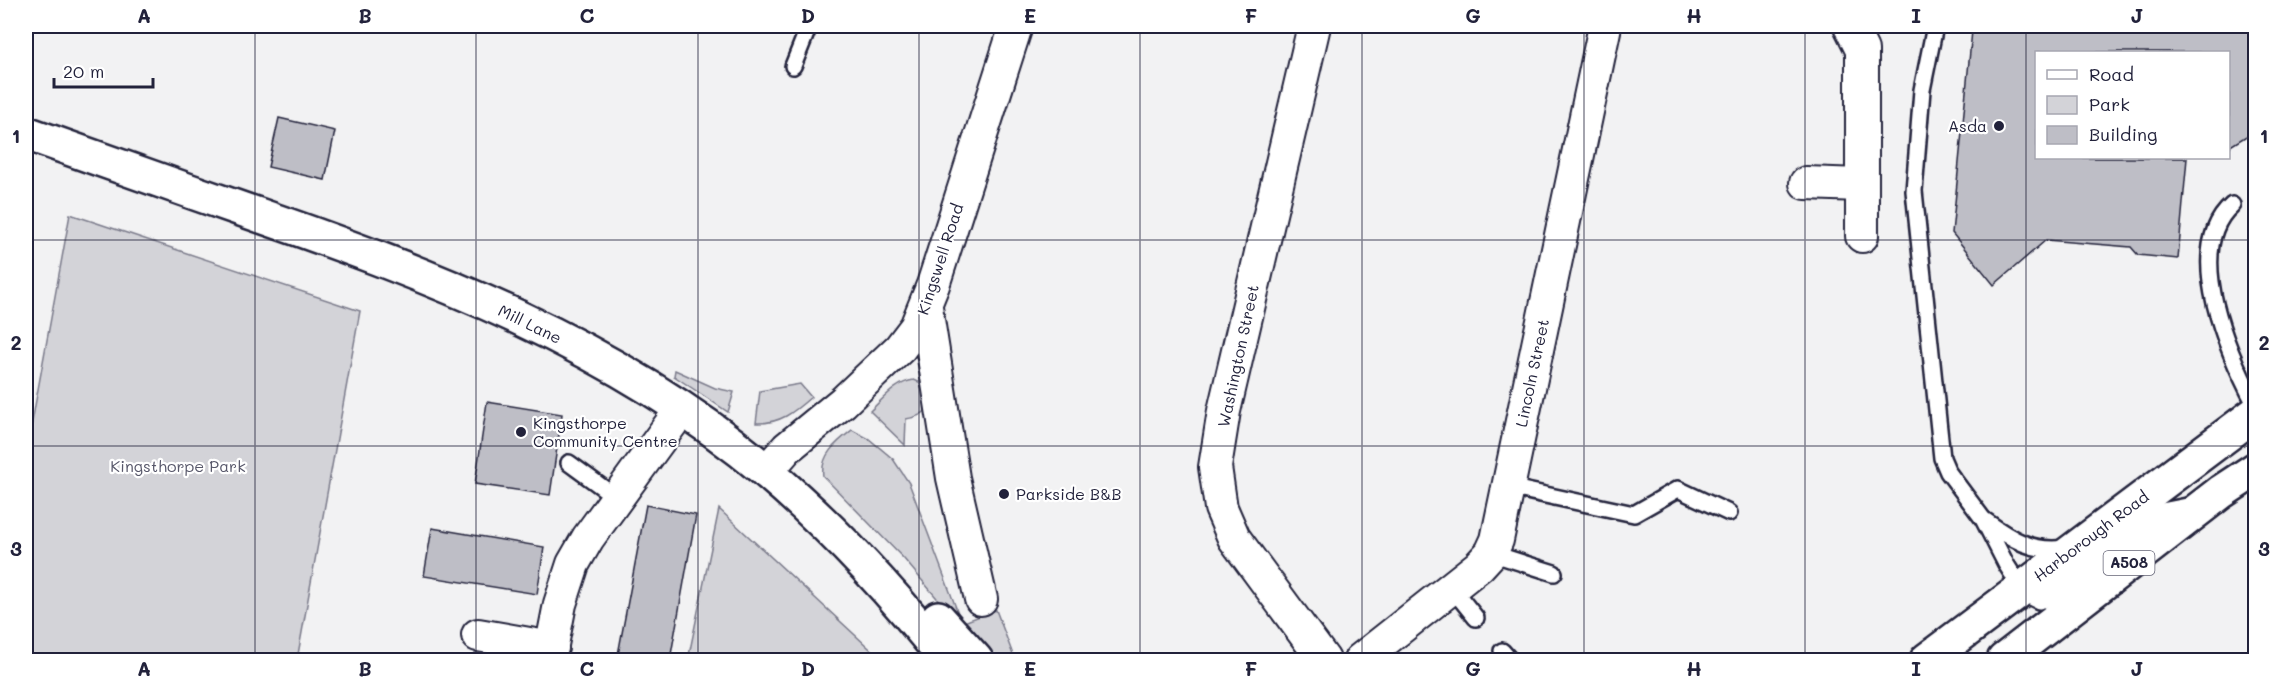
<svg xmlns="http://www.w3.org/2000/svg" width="2281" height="686" font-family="Mali,sans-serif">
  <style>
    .green { fill: #d3d3d8; stroke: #7a7a8a; stroke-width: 1.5 }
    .building { fill: #bebec6; stroke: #22223b; stroke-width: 1.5 }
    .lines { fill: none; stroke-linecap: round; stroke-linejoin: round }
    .lane-casing { stroke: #22223b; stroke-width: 20 }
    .street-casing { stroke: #22223b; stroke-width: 36 }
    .secondary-casing { stroke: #22223b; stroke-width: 38 }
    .highway-casing { stroke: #22223b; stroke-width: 38 }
    .lane { stroke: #fff; stroke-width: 15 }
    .street { stroke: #fff; stroke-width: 32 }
    .secondary { stroke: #fff; stroke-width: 33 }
    .highway { stroke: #fff; stroke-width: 33 }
    .grid { fill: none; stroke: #22223b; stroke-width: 1.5; stroke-opacity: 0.55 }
    .poi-dot { fill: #22223b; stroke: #fff; stroke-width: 2 }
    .labels { text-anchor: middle; stroke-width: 4.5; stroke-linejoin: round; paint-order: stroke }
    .shield { fill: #fff; stroke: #646476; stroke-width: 1.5 }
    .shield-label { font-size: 15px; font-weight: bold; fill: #22223b }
    .poi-label { font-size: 16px; fill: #22223b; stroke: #fff; text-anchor: start }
    .street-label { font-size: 16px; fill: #22223b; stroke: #fff }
    .park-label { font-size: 16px; fill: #57576a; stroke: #fff }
    .neatline { fill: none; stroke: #22223b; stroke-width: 2 }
    .grid-label { font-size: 20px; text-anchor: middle; font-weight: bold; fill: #22223b }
  </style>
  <rect width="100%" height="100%" fill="#f2f2f3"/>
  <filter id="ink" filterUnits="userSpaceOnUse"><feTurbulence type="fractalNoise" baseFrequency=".0167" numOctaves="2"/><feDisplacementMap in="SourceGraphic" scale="12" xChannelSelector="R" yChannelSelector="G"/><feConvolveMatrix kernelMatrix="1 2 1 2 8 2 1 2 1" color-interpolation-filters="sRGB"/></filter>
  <g filter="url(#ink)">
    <g class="green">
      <polygon points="70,214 360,311 297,660 26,660 26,455"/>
      <polygon points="675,370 715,388 734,392 728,412 674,376"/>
      <path d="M914 380C928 385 929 393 930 406 923 415 917 417 906 419L905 445 870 411C883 399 896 382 914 380Z"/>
      <path d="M800 384 811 397C794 412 780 424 756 423L760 391Z"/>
      <path d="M852 430 869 439 893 459 909 483 961 621 964 622 996 610 1015 660H989L904 559 823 476C820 455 837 442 852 430Z"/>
      <polygon points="719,509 882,660 688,660"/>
    </g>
    <g class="building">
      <polygon points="1993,26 2256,26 2256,130 2229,147 2229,52 2037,52 2037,158 2187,158 2178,259 2138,255 2131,247 2046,240 1994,285 1952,233 1972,31 1993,32"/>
      <polygon points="279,118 335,131 325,180 268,167"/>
      <polygon points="487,402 562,414 550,495 475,484"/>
      <polygon points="646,505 696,515 670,660 617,660"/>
      <polygon points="432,528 544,547 537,594 424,576"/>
    </g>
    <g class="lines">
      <defs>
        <g id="lane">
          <polyline points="1935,26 1922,90 1914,191 1942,458 1948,472 1983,519 2006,564 2021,588 2029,596 2039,601 2047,599 2162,511 2192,505"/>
          <polyline points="793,66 809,26"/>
          <path d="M2232 205C2181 250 2230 357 2256 406"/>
          <polyline points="569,463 617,498"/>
          <polyline points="1508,487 1634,514 1678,489 1729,513"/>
          <path d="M1986 521C2011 539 2033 553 2065 548"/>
          <polyline points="1491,553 1554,573"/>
          <polyline points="1452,588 1476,618"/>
          <polyline points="1502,651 1510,660"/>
        </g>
        <g id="street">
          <polyline points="1314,26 1224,411 1215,467 1221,508 1234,538 1324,660"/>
          <polyline points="1850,26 1862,50 1862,236"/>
          <polyline points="1806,183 1860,185"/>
          <polyline points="926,307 953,478 981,599"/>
          <polyline points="766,472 787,448 843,402 900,348 916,327 933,285 1016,26"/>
          <polyline points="478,635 552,648"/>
          <polyline points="549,660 560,604 573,564 588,538 681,410"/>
          <polyline points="1360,660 1479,566 1491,553 1497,540 1605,26"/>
        </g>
        <g id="secondary">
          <path d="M26 133C97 158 169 184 241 209 426 273 615 344 767 472 833 528 893 593 946 660"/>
          <polyline points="938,618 976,660"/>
        </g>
        <g id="highway">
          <polyline points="1927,660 2256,413"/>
          <polyline points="2004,660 2221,492 2256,469"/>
        </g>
      </defs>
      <use href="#lane" class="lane-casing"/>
      <use href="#street" class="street-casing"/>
      <use href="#secondary" class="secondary-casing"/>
      <use href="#highway" class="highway-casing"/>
      <use href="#lane" class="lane"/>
      <use href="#street" class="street"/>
      <use href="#secondary" class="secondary"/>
      <use href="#highway" class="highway"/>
    </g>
  </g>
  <path class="grid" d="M255 26V660M476 26V660M698 26V660M919 26V660M1140 26V660M1362 26V660M1584 26V660M1805 26V660M2026 26V660M26 240H2256M26 446H2256"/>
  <g class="poi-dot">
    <circle cx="1999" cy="126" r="6"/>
    <circle cx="521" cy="432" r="6"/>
    <circle cx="1004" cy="494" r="6"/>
  </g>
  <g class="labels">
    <rect class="shield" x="2103.5" y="551" width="51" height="24" rx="4.5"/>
    <g class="shield-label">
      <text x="2129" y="568">A508</text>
    </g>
    <g class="poi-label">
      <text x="1987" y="132" text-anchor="end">Asda</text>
      <text x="533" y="429">Kingsthorpe<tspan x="533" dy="18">Community Centre</tspan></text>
      <text x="1016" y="500">Parkside B&amp;B</text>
    </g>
    <g class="street-label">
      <text transform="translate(940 259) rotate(-72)" y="6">Kingswell Road</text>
      <text transform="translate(530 324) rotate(26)" y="6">Mill Lane</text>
      <text transform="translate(1238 356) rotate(-78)" y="6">Washington Street</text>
      <text transform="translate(1532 373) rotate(-78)" y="6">Lincoln Street</text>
      <text transform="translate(2091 536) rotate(-37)" y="6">Harborough Road</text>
    </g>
    <g class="park-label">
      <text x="178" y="472">Kingsthorpe Park</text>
    </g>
  </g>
  <rect width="2281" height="686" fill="none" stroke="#fff" stroke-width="66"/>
  <rect x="2035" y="51" width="195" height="108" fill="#ffffff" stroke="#a7a7b1" stroke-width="1.5"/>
  <rect x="2047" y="70" width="30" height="9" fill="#ffffff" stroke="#a7a7b1" stroke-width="1.5"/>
  <text x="2089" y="81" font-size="18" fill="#22223b">Road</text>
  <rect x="2047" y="96" width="30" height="18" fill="#d3d3d8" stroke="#a7a7b1" stroke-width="1.5"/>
  <text x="2089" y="111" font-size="18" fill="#22223b">Park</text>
  <rect x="2047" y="126" width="30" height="18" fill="#bebec6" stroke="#a7a7b1" stroke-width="1.5"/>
  <text x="2089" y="141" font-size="18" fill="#22223b">Building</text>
  <path d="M54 78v9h99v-9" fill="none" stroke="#22223b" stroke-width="3"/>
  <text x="63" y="78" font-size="18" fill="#22223b" stroke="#ffffff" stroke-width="4.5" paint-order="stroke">20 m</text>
  <rect x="33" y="33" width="2215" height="620" class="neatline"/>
  <g class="grid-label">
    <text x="144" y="23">A</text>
    <text x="365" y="23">B</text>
    <text x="587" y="23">C</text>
    <text x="808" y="23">D</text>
    <text x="1030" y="23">E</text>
    <text x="1251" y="23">F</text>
    <text x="1473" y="23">G</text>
    <text x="1694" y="23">H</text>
    <text x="1916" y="23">I</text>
    <text x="2137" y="23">J</text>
    <text x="16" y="143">1</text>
    <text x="2264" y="143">1</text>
    <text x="16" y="350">2</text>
    <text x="2264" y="350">2</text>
    <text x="16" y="556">3</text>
    <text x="2264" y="556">3</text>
    <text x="144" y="676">A</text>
    <text x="365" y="676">B</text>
    <text x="587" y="676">C</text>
    <text x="808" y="676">D</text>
    <text x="1030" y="676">E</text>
    <text x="1251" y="676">F</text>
    <text x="1473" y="676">G</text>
    <text x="1694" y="676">H</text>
    <text x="1916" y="676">I</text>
    <text x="2137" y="676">J</text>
  </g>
</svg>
